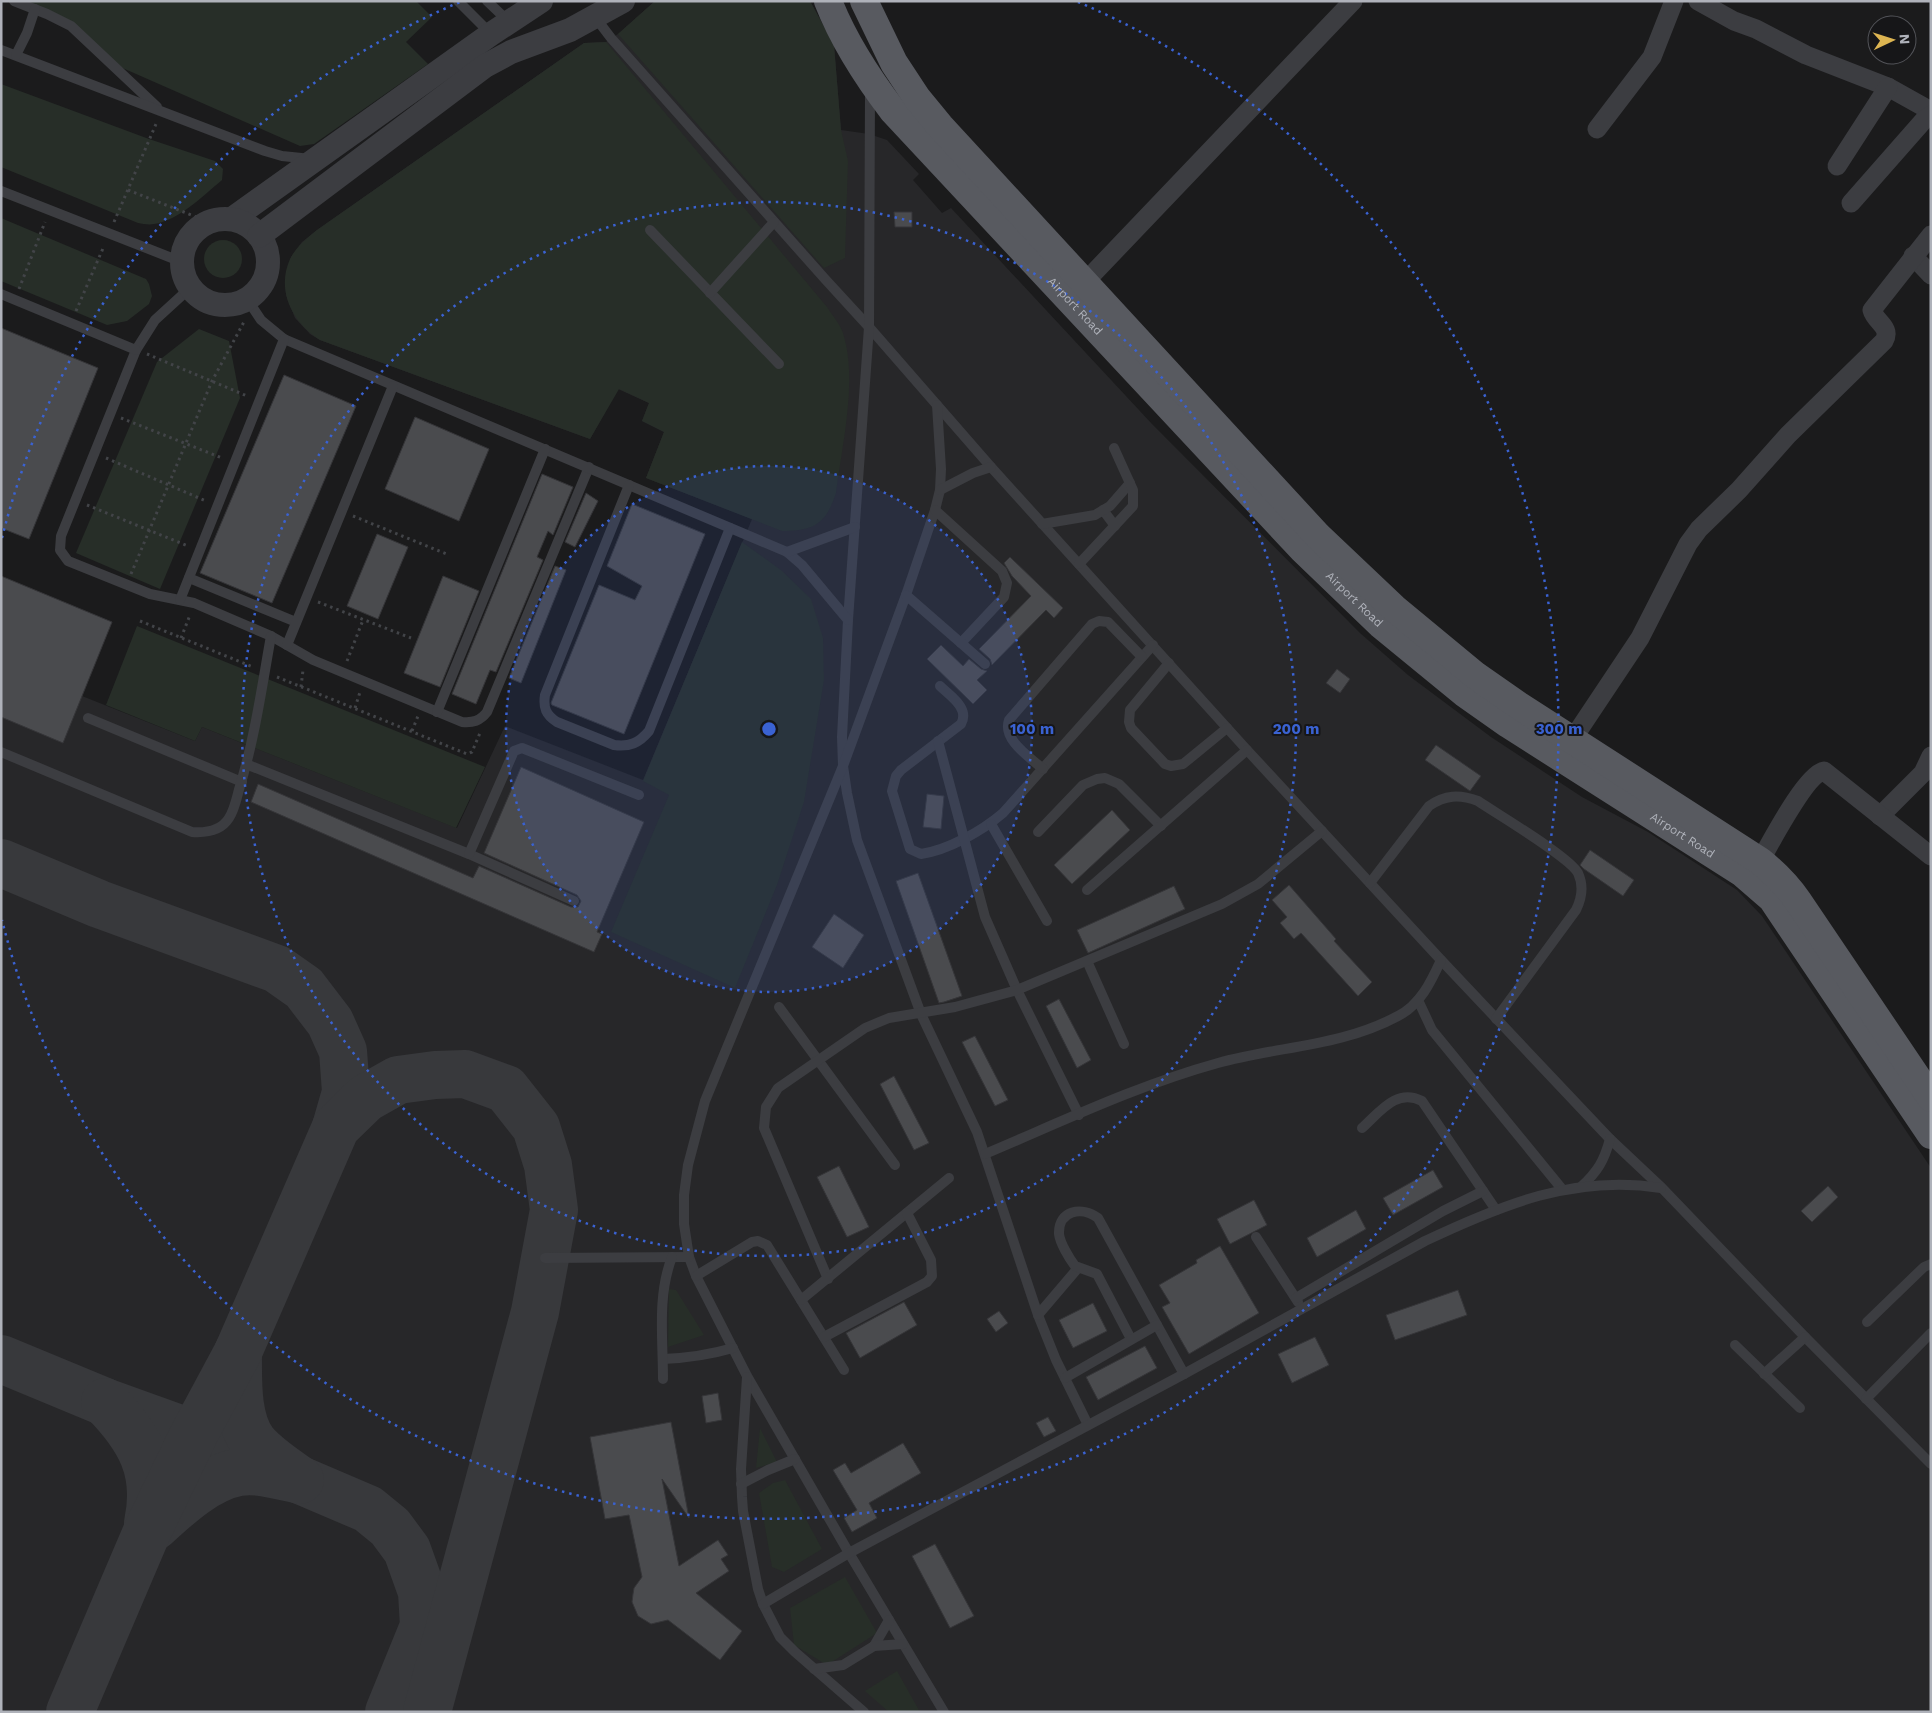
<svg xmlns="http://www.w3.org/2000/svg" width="1932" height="1713" font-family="'Work Sans',sans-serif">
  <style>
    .built { fill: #272729 }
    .green { fill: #272e28 }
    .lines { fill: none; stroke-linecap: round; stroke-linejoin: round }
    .taxiway { stroke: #38393c; stroke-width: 48 }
    .building { fill: #4a4b4e; stroke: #353538 }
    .path { stroke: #424448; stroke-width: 3; stroke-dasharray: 2.5 4; stroke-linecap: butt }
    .service { stroke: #3c3d41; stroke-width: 10 }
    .minor { stroke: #3c3d41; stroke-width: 19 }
    .tertiary { stroke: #3c3d41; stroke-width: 24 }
    .primary { stroke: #585a60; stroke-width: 28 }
    .ring { fill: none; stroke: #3a62d2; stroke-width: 2.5; stroke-dasharray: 2.5 5 }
    .labels { text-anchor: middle; stroke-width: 4; stroke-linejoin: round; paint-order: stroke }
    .street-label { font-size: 12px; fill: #afb2ba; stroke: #161618 }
    .centre { fill: #3a62d2; stroke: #161618; stroke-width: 2.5 }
    .ring-label { font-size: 15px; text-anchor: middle; font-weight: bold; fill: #3a62d2; stroke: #161618; stroke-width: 4; stroke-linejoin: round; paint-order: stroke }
  </style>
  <rect width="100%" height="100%" fill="#1b1b1c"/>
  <polygon class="built" points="655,1 810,1 834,45 841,130 869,134 887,140 919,174 913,180 942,213 951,208 1152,424 1360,633 1408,675 1491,737 1582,797 1648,832 1737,890 1762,916 1931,1168 1931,1712 1,1712 1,576 112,622 82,696 195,741 202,727 457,828 505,726 643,780 752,519 646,478 664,432 642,421 649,403 618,389 590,439 320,340 310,334 295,318 286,295 285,282 291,257 302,242 317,230 584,43 606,42 618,34"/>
  <g class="green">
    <polygon points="23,1 416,1 432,17 406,42 428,64 314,144 300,146 118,66 48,12"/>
    <polygon points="655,1 810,1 834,45 841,130 848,161 845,258 824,268 618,34"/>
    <path d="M606 42 827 307C832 315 840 324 843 333 858 380 842 445 836 493 826 524 814 531 782 531L646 478 664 432 642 421 649 403 619 389 590 439 320 340C292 323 276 290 290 259 296 247 307 238 317 230L584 43Z"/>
    <path d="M1 84 149 139 215 161 223 169 222 180C204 195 178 221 154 224 149 225 143 224 138 223L1 167Z"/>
    <polygon points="1,218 146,279 149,284 152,296 149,304 127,321 107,325 1,281"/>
    <circle cx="223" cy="259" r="19"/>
    <polygon points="199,329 229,341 240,398 160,589 76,553 157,362"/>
    <polygon points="742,542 781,570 811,599 823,638 824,680 804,802 777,885 735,988 611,932 669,795 643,781"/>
    <polygon points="137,626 485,767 456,828 202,727 195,741 106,705"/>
    <polygon points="669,1289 676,1290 704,1335 668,1347"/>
    <polygon points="760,1428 777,1462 756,1468"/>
    <polygon points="785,1480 822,1549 784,1572 772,1567 759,1493 773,1483"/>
    <polygon points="845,1577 877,1633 827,1665 794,1645 790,1608"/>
    <polygon points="897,1671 920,1712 889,1712 865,1691"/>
  </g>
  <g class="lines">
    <g class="taxiway">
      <polyline points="1,863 99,904 277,969 304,988 330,1022 343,1051 346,1092 336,1127"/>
      <polyline points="1,1359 105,1402 194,1434 300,1480 368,1509 390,1527 407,1550 422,1592 424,1626 389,1712"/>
      <path d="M105 1402C140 1438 159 1471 148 1523"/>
      <path d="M155 1526C179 1504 207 1478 239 1472 259 1469 281 1476 300 1480 284 1469 267 1458 254 1443 236 1420 238 1380 238 1352"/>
      <polyline points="70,1712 146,1534 194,1434 238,1352 336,1127 366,1098 398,1080 435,1075 465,1074 506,1089 536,1127 548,1165 554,1210 535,1312 427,1712"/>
    </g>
  </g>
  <g class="building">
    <polygon points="894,212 912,212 912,227 895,227"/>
    <polygon points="1,328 98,368 29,539 1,528"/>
    <polygon points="284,375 356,406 272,603 200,573"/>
    <polygon points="415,417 489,449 459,521 385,489"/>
    <polygon points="542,474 573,487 553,535 548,531 537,557 543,560 496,672 490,670 476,704 452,694"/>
    <polygon points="586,493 598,501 575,547 565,542"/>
    <polygon points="632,504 705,534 624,734 552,705 551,703 599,585 635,600 642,586 607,566"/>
    <polygon points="377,534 408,547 378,619 347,606"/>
    <polygon points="1010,557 1063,608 1054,618 1046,610 992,665 990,659 979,649 1031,596 1012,576 1004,563"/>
    <polygon points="555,566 566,570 521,683 509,678"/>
    <polygon points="1,576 112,622 63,743 1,717"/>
    <polygon points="443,576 479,591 440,687 404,673"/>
    <polygon points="941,645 963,666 969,659 981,669 987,671 977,680 987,690 973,704 927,659"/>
    <polygon points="1337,669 1350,679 1340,693 1326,683"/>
    <polygon points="1436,745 1481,776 1470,791 1425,760"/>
    <polygon points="521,767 644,822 597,932 602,934 594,952 251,802 258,784 473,878 479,866 571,907 578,907 581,901 577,895 484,853"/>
    <polygon points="927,794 944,796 941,829 923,827"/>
    <polygon points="1112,810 1130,830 1072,884 1054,865"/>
    <polygon points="1590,850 1634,880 1623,896 1584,869 1580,865"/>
    <polygon points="918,873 962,996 944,1002 939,1003 896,881"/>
    <polygon points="1289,885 1336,939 1334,941 1372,982 1358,996 1301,933 1294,939 1280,923 1287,917 1272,900"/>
    <polygon points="1174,886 1185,909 1088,953 1077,930"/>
    <polygon points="834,914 864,935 843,968 812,947"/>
    <polygon points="1059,999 1091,1060 1077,1068 1046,1006"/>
    <polygon points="975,1036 1008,1100 995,1106 962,1042"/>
    <polygon points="894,1076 929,1143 914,1150 880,1084"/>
    <polygon points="839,1166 869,1227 847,1237 817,1177"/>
    <polygon points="1433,1170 1443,1187 1393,1215 1383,1198"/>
    <polygon points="1828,1186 1838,1197 1812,1222 1801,1211"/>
    <polygon points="1254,1200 1267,1225 1230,1244 1217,1219"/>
    <polygon points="1356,1210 1366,1229 1317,1257 1307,1238"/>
    <polygon points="1220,1246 1259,1313 1189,1354 1162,1307 1170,1303 1159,1285 1197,1263 1196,1260"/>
    <polygon points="1458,1290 1467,1315 1395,1340 1386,1315"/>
    <polygon points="904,1302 917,1325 860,1358 846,1333"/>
    <polygon points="1093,1303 1107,1331 1073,1348 1059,1320"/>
    <polygon points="999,1311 1008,1323 996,1332 987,1319"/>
    <polygon points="1315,1337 1329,1365 1292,1383 1278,1354"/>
    <polygon points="1145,1346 1157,1368 1098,1400 1086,1377"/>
    <polygon points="718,1393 722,1420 706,1423 702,1396"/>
    <polygon points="1048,1417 1056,1431 1044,1437 1036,1423"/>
    <polygon points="671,1422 689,1518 662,1479 679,1566 718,1540 728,1555 721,1559 729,1571 696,1593 742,1631 720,1660 668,1620 651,1624 638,1616 632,1602 633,1594 634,1588 642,1577 629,1515 605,1519 590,1437"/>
    <polygon points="903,1443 921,1473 869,1503 877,1518 852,1532 844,1518 857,1510 833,1470 845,1463 851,1473"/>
    <polygon points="935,1544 974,1616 950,1628 912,1556"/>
  </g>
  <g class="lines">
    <g class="path">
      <polyline points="128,190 209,222"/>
      <polyline points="114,222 156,124"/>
      <polyline points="19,289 45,222"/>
      <polyline points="76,311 104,246"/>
      <polyline points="147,354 247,396"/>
      <polyline points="121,418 222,458"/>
      <polyline points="106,458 206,501"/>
      <polyline points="87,505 188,546"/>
      <polyline points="353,516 449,555"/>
      <polyline points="131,574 212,381 245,320"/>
      <polyline points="318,602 411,638"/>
      <polyline points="140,621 253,667"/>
      <polyline points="181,638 190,615"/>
      <polyline points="347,661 363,620"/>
      <polyline points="277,677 467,754 472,752 480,733"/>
      <polyline points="301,687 303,670"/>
      <polyline points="355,708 360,692"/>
      <polyline points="412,731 418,716"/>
    </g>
    <g class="service">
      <polyline points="14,1 47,14 71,26 157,107"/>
      <polyline points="458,1 491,34"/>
      <polyline points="487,1 509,22"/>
      <polyline points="595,17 611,38 825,279 869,327 991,467 1247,750 1441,960 1610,1139 1662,1188 1805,1337 1931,1464"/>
      <polyline points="1,50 265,151 282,156 311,159"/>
      <polyline points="16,55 27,33 35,9"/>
      <polyline points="870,91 869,327 848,620 842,737 843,766 847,793 857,840 921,1014 977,1132 1038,1315 1056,1360 1088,1425"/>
      <polyline points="1,191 182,262"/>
      <polyline points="650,230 779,364"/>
      <path d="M190 288 155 320 136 350 61 536 60 550 68 561 150 594 194 603 271 636 313 660 462 722C473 723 480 721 487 712L589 467"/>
      <polyline points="710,293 774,222"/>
      <polyline points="1,294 136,350"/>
      <polyline points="247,299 261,320 284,339 787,552 802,565 848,620"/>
      <polyline points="937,405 941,469 940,490 935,510 906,595 843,766 705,1101 688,1165 684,1195 684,1224 689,1257 696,1276 747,1376 849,1553 944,1712"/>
      <path d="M629 485 545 695C543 708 546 715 557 722L614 745C630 747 639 743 649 731L730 528"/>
      <polyline points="940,490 973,473 991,467"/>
      <polyline points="935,510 1002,571 1007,583 1004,597 961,643"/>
      <polyline points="1103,510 1115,526"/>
      <polyline points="1042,524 1095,515 1110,506 1130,483"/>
      <polyline points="787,552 855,527"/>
      <polyline points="1079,564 1133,506 1133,490 1114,448"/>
      <polyline points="189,578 296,622"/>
      <polyline points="906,595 985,664"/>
      <polyline points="180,600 284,339"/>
      <polyline points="287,645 393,386"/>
      <polyline points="1169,663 1130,710 1129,722 1131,728 1165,764 1171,766 1183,764 1227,728"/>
      <path d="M940 686C950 696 970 708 961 724L901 770 896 776 892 791 910 849 921 854C948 850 982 831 1003 813L1153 645"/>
      <polyline points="437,712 545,449"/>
      <polyline points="88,718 242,782"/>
      <polyline points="938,741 985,917 1017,990 1079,1115"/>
      <path d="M1 752 192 832C206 833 221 831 229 818 235 809 237 796 240 786 255 737 262 686 271 636"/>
      <polyline points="246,764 469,854 574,901"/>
      <path d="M1043 769C1030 757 1002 740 1009 720L1092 624 1099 621 1108 622 1142 657"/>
      <polyline points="991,824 1047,921"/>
      <polyline points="1038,832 1083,785 1097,779 1105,778 1119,784 1161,826"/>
      <polyline points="469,854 514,751 522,748 639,795"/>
      <path d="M1370 883 1429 806C1445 795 1459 794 1478 801 1497 814 1570 857 1578 873 1584 886 1582 898 1576 910L1496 1019"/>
      <polyline points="1087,890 1247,750"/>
      <polyline points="1087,961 1124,1044"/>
      <polyline points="1418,1000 1432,1030 1562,1189"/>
      <polyline points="779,1007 895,1165"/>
      <path d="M1362 1128C1380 1112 1396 1088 1422 1101L1496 1210"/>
      <path d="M985 1154C1061 1122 1138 1085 1218 1063 1279 1046 1340 1047 1398 1016 1420 1005 1431 982 1441 960"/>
      <path d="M1581 1187C1598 1171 1604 1161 1610 1139"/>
      <polyline points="1256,1237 1298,1302"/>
      <polyline points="545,1258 689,1257"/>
      <polyline points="696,1276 752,1242 758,1241 767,1245 844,1370"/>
      <polyline points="828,1279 764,1128 766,1107 778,1088 865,1028 889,1018 955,1007 1017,990 1222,904 1258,884 1322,831"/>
      <polyline points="1296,1298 1443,1211 1483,1191"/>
      <polyline points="801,1300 949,1178"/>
      <polyline points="1038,1315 1078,1268"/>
      <polyline points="1867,1322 1924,1267 1931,1264"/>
      <polyline points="824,1337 927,1282 932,1276 931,1260 907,1213"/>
      <path d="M1131 1339 1097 1274 1075 1266C1069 1258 1060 1243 1059 1234 1058 1210 1082 1206 1098 1218L1184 1374"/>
      <polyline points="1735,1345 1800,1408"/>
      <path d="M663 1359C687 1358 709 1355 733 1348"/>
      <polyline points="1764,1374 1805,1337"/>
      <polyline points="747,1377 741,1469 742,1497 743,1511 758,1589 763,1604 780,1637 795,1652 864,1712"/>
      <polyline points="1065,1378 1157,1325"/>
      <path d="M663 1379C663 1338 657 1296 672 1257"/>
      <polyline points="1866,1399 1931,1333"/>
      <polyline points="741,1484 768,1470 795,1459"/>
      <path d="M763 1604 849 1553 1184 1374 1425 1241C1501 1205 1575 1174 1661 1188"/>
      <polyline points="874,1646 889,1620"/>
      <polyline points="814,1669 843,1665 874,1646 903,1644"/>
    </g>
    <g class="minor">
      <polyline points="1698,1 1734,21 1756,29 1806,55 1888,87 1931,111"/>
      <polyline points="1597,129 1652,57 1674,1"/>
      <polyline points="1837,166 1888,87"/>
      <polyline points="1851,203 1924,120 1931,115"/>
      <polyline points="1913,256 1931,275"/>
      <polyline points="1084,283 1353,1"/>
      <path d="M1572 740 1640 638 1688 544 1699 529 1739 490 1788 435 1884 341C1892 327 1875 322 1872 310L1931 235"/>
      <polyline points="1880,816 1923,773 1931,756"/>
      <path d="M1760 861C1770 844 1806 774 1824 771L1931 856"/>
    </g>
    <g class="tertiary">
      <polyline points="232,219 491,34 541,1"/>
      <circle cx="225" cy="262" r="43"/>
      <polyline points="259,236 485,66 511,52 570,30 623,1"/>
    </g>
    <g class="primary">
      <path id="s1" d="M828 1C844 42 867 77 893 111L1303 550 1381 625 1464 693 1508 724 1742 873 1772 899 1931 1135"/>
      <path d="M864 1 894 63 917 98 940 126 1318 536 1394 608 1475 675 1518 705 1760 861C1775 873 1787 885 1798 901L1931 1098"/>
    </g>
  </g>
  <circle cx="769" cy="729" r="263" fill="#3a62d2" fill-opacity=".12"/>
  <g class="ring">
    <circle cx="769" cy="729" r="263"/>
    <circle cx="769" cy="729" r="527"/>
    <path d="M2 538A790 790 0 0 1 460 2M1078 2A790 790 0 1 1 2 920"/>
  </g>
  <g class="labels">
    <g class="street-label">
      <text dy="4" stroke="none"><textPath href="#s1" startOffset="395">Airport Road</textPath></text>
      <text dy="4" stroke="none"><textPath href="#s1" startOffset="800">Airport Road</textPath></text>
      <text dy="4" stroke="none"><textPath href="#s1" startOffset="1205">Airport Road</textPath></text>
    </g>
  </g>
  <circle cx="769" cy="729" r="8" class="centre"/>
  <g class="ring-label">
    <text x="1032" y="734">100 m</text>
    <text x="1296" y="734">200 m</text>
    <text x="1559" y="734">300 m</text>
  </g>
  <rect width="1932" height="1713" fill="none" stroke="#afb2ba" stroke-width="5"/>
  <g transform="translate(1892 40) rotate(86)"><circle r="24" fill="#161618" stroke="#535459"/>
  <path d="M0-4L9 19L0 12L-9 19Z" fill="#ddb552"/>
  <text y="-8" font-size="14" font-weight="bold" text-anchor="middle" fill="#afb2ba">N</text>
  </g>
</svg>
